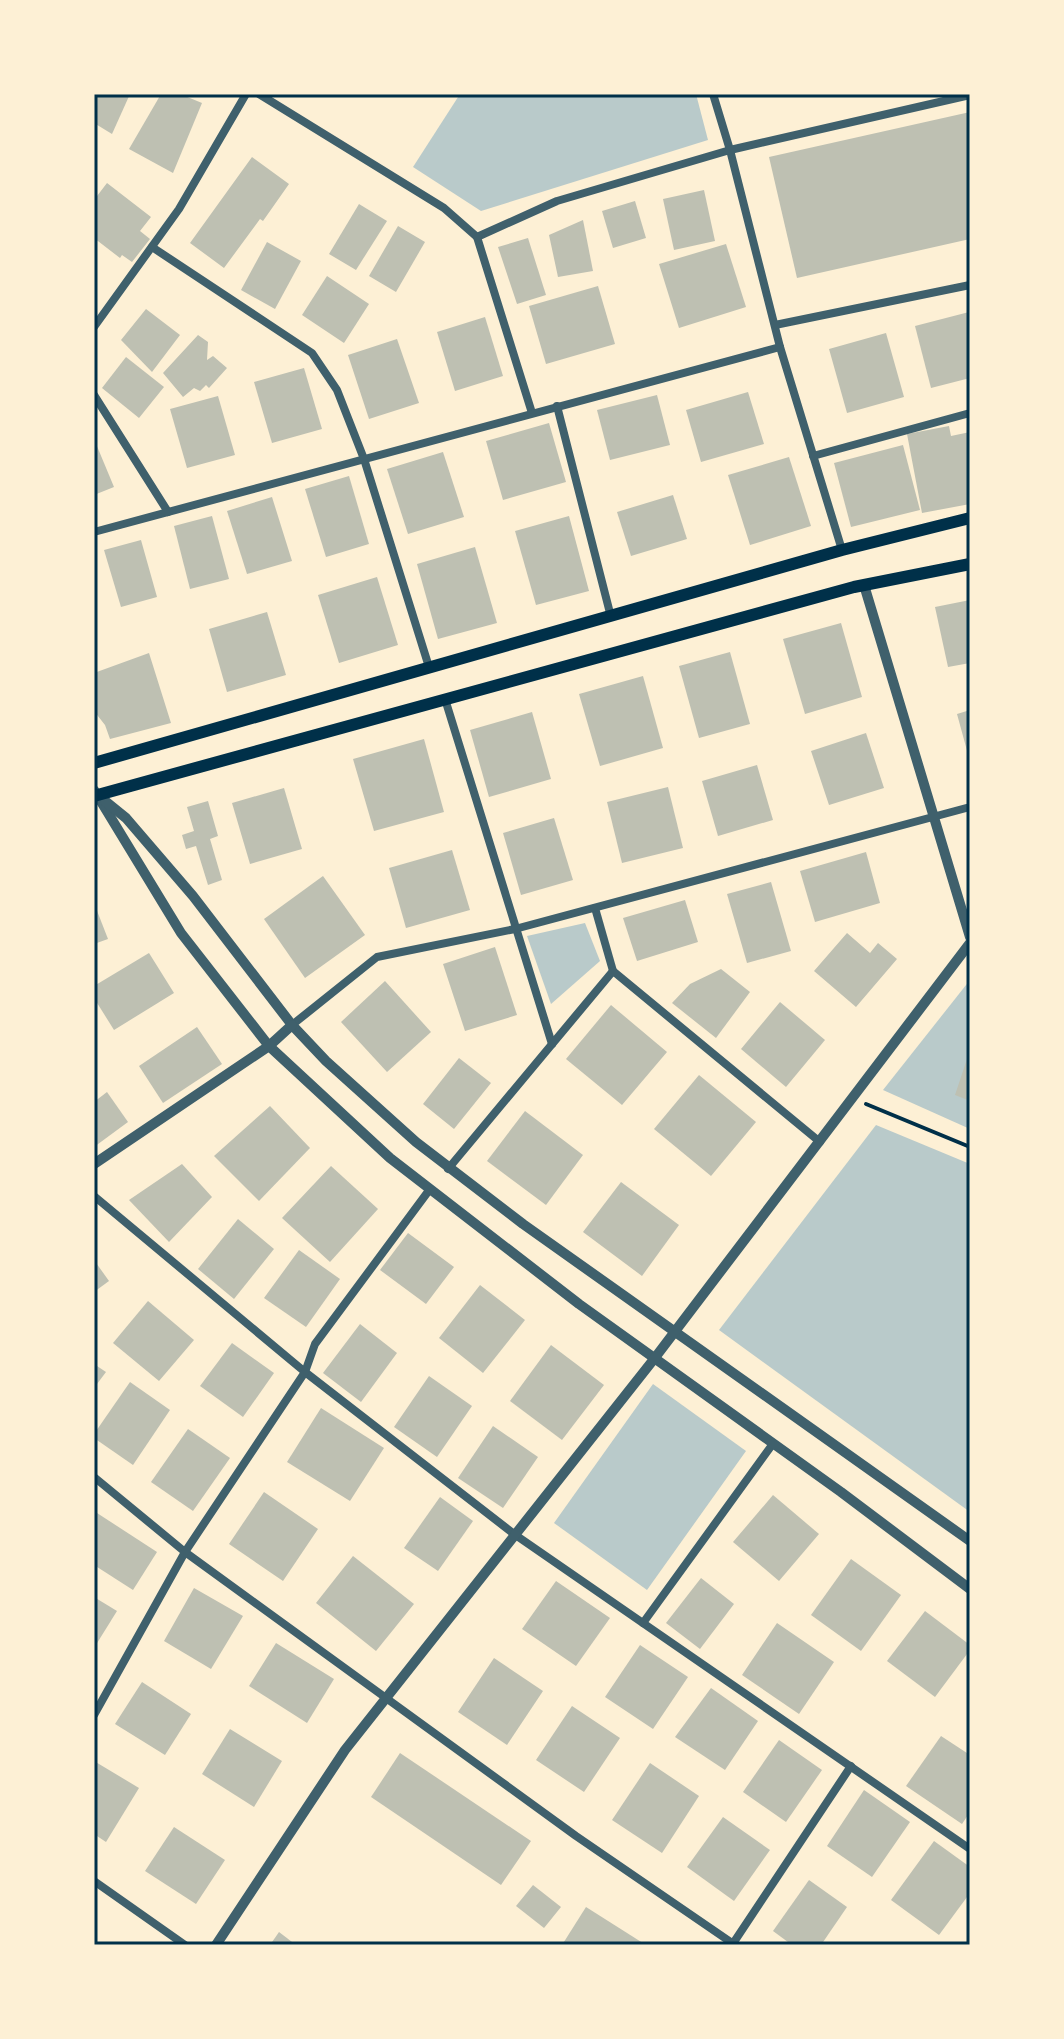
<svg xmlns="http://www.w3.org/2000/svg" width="1064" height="2039" font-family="'Noto Serif',serif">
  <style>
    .green { fill: #b9caca }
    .building { fill: #bec0b2 }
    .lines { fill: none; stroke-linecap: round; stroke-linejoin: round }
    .path { stroke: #003049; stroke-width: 4 }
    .minor { stroke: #3f606c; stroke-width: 8 }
    .tertiary { stroke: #3f606c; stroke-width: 10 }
    .secondary { stroke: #003049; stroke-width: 12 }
    .neatline { fill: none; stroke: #003049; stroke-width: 3 }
  </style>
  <rect width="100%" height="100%" fill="#fdf0d5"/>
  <g class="green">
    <polygon points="460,94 696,94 708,140 481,211 413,167"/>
    <polygon points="585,923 600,961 551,1004 527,936"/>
    <polygon points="970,980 970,1129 883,1090"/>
    <polygon points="876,1125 970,1164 970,1512 719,1330"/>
    <polygon points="653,1384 746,1451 647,1590 554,1523"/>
  </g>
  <g class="building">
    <polygon points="94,94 130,94 112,134 94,123"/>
    <polygon points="161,94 180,94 202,103 173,173 129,149"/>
    <polygon points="970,112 970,239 797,278 769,157"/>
    <polygon points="252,157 289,184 263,221 260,219 224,268 190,243"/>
    <polygon points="107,183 151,217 140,231 150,239 132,262 122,255 120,258 94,238 94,200"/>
    <polygon points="704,190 715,241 674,250 663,199"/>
    <polygon points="635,201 646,238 613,248 602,211"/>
    <polygon points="359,204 387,221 356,270 329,254"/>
    <polygon points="583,220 593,271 558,277 549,235"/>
    <polygon points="398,226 425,242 396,292 369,276"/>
    <polygon points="528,238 546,295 517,304 498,247"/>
    <polygon points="267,242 301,261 275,309 241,290"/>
    <polygon points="726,244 746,307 679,328 659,264"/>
    <polygon points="327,276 369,304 344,343 302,315"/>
    <polygon points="598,286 615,344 546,364 529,306"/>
    <polygon points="146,309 180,335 152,372 121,340"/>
    <polygon points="969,312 970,378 931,388 915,326"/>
    <polygon points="485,317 503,376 455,391 437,332"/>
    <polygon points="886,333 904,397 847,413 829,349"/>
    <polygon points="198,335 208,342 207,360 213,356 227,368 209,388 206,385 200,391 194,388 183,397 163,373"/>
    <polygon points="397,339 419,403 369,419 348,355"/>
    <polygon points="126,357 164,387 139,418 102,388"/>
    <polygon points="304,368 322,429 272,443 254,382"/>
    <polygon points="748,392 764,444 701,462 686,410"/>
    <polygon points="657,395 670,445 610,460 597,410"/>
    <polygon points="218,396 235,455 187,468 170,409"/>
    <polygon points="549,423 566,482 503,500 486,441"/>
    <polygon points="949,426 951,436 970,432 970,504 922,513 907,434"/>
    <polygon points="94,439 114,487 94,495"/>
    <polygon points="903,445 920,510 851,527 834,463"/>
    <polygon points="443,452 464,517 408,534 387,469"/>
    <polygon points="789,457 811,526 750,545 728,475"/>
    <polygon points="349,476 369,544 326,557 305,489"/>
    <polygon points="673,495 687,539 631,556 617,512"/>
    <polygon points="272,497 292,561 247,574 227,511"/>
    <polygon points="212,516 229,579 190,589 174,526"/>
    <polygon points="569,516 589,591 536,605 515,531"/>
    <polygon points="141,540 157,597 121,607 104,550"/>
    <polygon points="475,547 497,623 438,639 417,564"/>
    <polygon points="377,577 398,645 339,663 318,595"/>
    <polygon points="970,600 970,663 948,667 935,607"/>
    <polygon points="267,612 286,675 227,692 209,629"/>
    <polygon points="841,623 862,697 805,714 783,639"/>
    <polygon points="730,652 750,724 699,738 679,666"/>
    <polygon points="149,653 171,723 110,739 105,725 94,711 94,673"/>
    <polygon points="643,676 663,748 600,766 579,694"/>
    <polygon points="970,710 970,758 969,758 957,714"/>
    <polygon points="532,712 551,779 489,797 470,730"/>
    <polygon points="866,733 884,788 829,805 811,751"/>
    <polygon points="424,739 444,812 374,831 353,759"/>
    <polygon points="757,765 773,820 718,836 702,781"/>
    <polygon points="668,787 683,848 622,863 607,802"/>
    <polygon points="284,788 302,849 250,864 232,803"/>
    <polygon points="208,801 218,836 210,839 222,880 208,885 196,846 186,849 182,835 194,831 187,807"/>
    <polygon points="554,818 573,880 521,895 503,833"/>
    <polygon points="452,850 470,910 406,928 389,868"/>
    <polygon points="866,852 880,903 815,922 800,871"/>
    <polygon points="323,876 365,935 305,978 264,919"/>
    <polygon points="771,882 791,951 747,963 727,894"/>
    <polygon points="685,900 698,942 637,961 623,918"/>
    <polygon points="94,903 108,939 94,944"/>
    <polygon points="847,933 870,953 878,943 897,959 856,1007 814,971"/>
    <polygon points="495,947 517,1015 465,1031 443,964"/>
    <polygon points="149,953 174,993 114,1030 94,998 94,986"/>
    <polygon points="721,969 750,992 716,1038 672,1003 690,984"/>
    <polygon points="385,981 431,1032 387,1072 341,1022"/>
    <polygon points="780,1002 825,1040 786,1087 741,1049"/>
    <polygon points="611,1005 667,1052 622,1105 566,1059"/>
    <polygon points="197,1027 222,1064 163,1103 139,1066"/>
    <polygon points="970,1050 970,1101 955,1095"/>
    <polygon points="459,1058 491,1083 454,1129 423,1104"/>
    <polygon points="699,1075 756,1122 711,1176 654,1129"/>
    <polygon points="107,1092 128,1122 94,1147 94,1102"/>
    <polygon points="270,1106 310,1148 259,1201 214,1156"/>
    <polygon points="525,1111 583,1155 546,1205 487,1161"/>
    <polygon points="182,1164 212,1197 169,1242 129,1200"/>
    <polygon points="331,1166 378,1209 330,1262 282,1218"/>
    <polygon points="621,1182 679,1225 642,1276 583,1232"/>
    <polygon points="238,1219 274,1249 234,1299 198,1269"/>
    <polygon points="408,1233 454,1267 426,1304 380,1270"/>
    <polygon points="299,1250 340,1279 306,1327 264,1298"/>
    <polygon points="94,1260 109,1281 94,1292"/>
    <polygon points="480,1285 525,1320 483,1373 439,1338"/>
    <polygon points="148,1301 194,1340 159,1381 113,1343"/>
    <polygon points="360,1324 397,1353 361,1402 323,1373"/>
    <polygon points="232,1343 274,1373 243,1417 200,1386"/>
    <polygon points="551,1345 604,1385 562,1440 510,1401"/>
    <polygon points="94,1364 106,1372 94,1388"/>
    <polygon points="429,1376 472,1406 437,1457 394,1427"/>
    <polygon points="130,1382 170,1410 133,1465 94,1438 94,1434"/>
    <polygon points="321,1408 384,1448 350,1501 287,1462"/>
    <polygon points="493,1426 538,1457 503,1508 458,1478"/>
    <polygon points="188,1429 230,1458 193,1511 151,1482"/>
    <polygon points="264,1492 318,1529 283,1581 229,1544"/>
    <polygon points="773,1495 819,1534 779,1581 733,1542"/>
    <polygon points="440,1497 473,1521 438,1571 404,1548"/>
    <polygon points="97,1513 157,1552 133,1590 94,1565 94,1517"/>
    <polygon points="353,1556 414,1604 376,1651 316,1603"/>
    <polygon points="851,1559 901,1595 861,1651 811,1615"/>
    <polygon points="701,1578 734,1604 700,1649 666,1623"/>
    <polygon points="556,1581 610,1618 576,1666 522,1629"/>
    <polygon points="194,1588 243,1616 211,1669 164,1641"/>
    <polygon points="94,1597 117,1611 94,1648"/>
    <polygon points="925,1611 970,1645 970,1650 935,1697 887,1661"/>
    <polygon points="777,1623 834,1662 799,1714 742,1675"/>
    <polygon points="276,1643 334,1679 307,1723 249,1686"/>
    <polygon points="640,1645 688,1677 653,1729 605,1697"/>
    <polygon points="494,1658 543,1691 507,1745 458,1712"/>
    <polygon points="142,1682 191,1714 165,1755 115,1724"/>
    <polygon points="711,1688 758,1721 725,1770 675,1737"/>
    <polygon points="572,1706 620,1738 584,1792 536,1760"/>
    <polygon points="230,1729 282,1761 254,1807 202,1774"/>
    <polygon points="941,1736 970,1755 970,1812 962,1824 906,1786"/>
    <polygon points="779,1740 822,1770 786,1822 743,1792"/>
    <polygon points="400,1753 531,1841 501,1885 371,1797"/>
    <polygon points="94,1761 139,1788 106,1842 94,1834"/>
    <polygon points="650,1763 699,1796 662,1853 612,1820"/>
    <polygon points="864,1790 910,1822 872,1877 827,1846"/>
    <polygon points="723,1817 770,1850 734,1901 687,1867"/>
    <polygon points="174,1827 225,1860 196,1904 145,1871"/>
    <polygon points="934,1841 970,1867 970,1893 939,1935 891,1900"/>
    <polygon points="809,1880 847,1907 821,1945 792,1945 773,1931"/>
    <polygon points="533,1885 561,1907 544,1928 516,1906"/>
    <polygon points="586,1907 646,1945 562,1945"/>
    <polygon points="279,1932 296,1945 270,1945"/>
  </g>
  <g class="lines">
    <polyline class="path" points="866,1104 970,1147"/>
    <g class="minor">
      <polyline points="259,94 444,208 477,237 532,413"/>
      <polyline points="713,94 730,150 780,347 842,550"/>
      <polyline points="477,237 557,201 730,150 970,95"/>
      <polyline points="152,247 312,353 337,390 364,459 429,667"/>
      <polyline points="775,325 970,285"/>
      <polyline points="94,327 179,209 246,94"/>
      <polyline points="94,395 168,512"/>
      <polyline points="557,406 611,617"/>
      <polyline points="813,456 970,413"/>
      <polyline points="94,532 780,347"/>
      <polyline points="445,699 552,1044"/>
      <polyline points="595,908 613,971"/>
      <polyline points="292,1025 377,957 515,929 970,807"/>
      <polyline points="448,1169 613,971 820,1142"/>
      <polyline points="94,1196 305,1372 514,1534 970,1849"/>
      <polyline points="94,1477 185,1552 576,1836 735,1945"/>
      <polyline points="643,1623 772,1445"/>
      <polyline points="94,1715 185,1552 305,1372 315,1344 430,1189"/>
      <polyline points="94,1881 185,1945"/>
      <polyline points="732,1945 851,1766"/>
    </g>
    <g class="tertiary">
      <polyline points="864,585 970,937"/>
      <polyline points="94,790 181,933 269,1046 390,1158 579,1304 841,1492 970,1589"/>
      <polyline points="105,801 126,818 193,896 292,1025 326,1061 416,1142 523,1224 970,1541"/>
      <polyline points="94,1164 269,1046 292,1025"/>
      <polyline points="216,1945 345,1750 654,1359 970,943"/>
    </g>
    <g class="secondary">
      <polyline points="94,763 842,550 970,518"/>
      <polyline points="94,796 854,587 970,564"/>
    </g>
  </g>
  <rect width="1064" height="2039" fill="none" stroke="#fdf0d5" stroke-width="192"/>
  <rect x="96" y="96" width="872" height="1847" class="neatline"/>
</svg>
